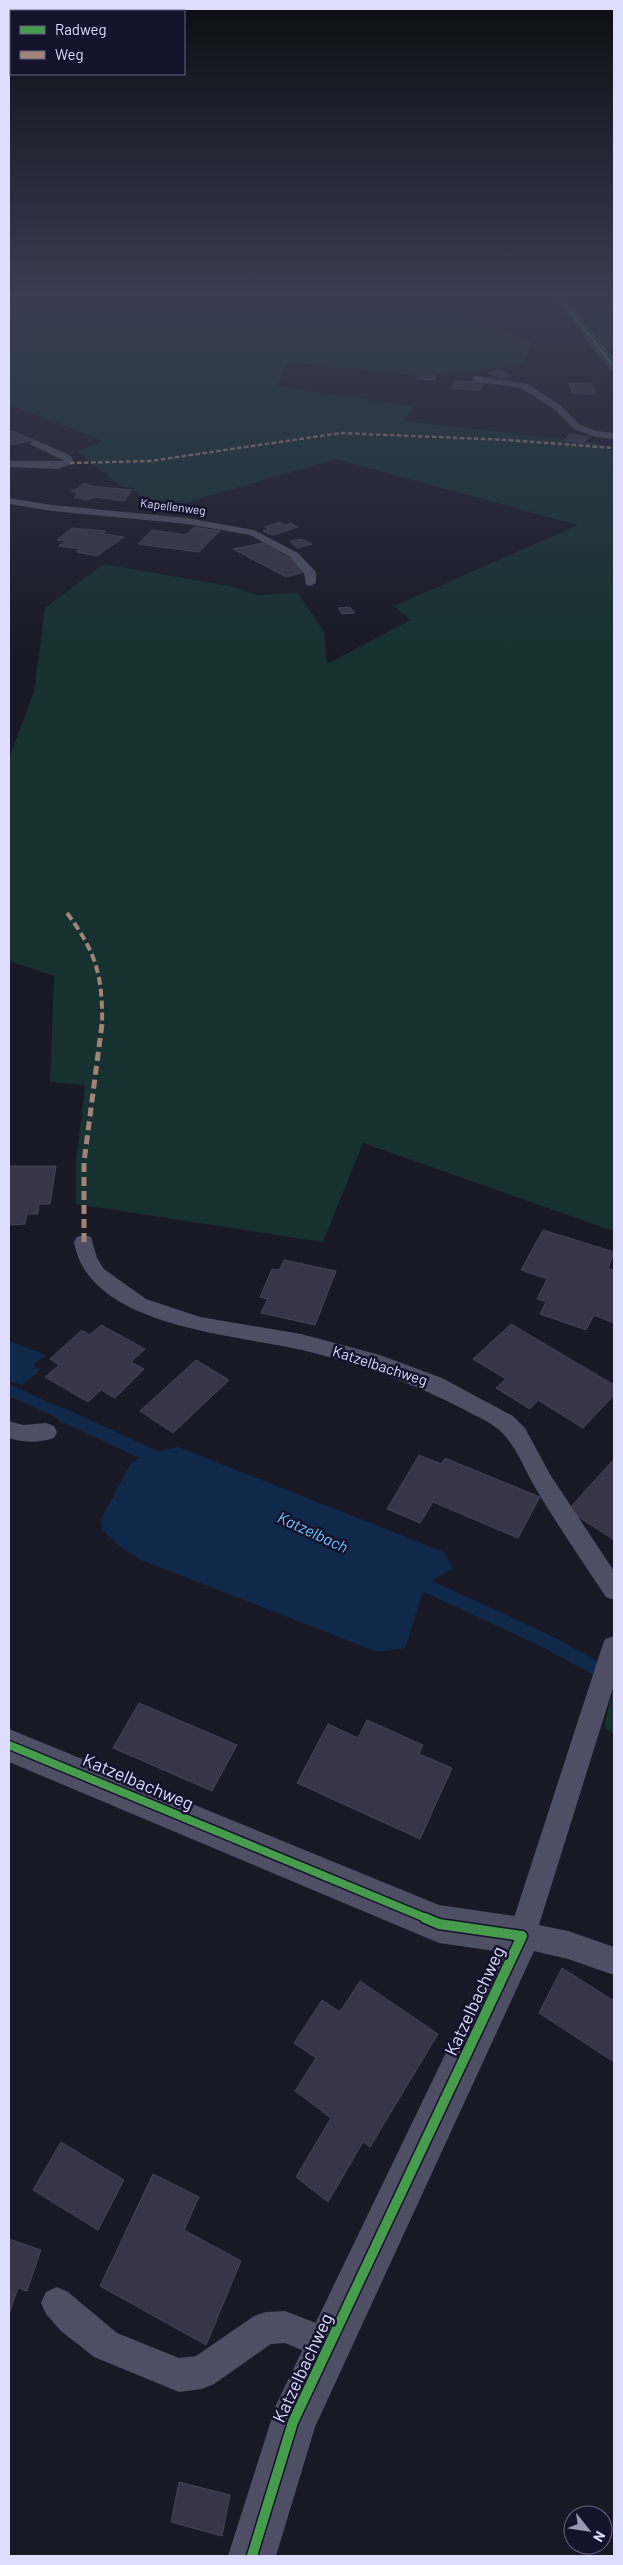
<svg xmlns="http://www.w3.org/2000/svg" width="623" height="2565" font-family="Barlow,sans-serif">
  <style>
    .green { fill: #163130 }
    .water { fill: #102849 }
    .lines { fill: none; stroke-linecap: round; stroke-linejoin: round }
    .stream-far1 { stroke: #102849; stroke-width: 11 }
    .stream { stroke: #102849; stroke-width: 14 }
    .building { fill: #383646; stroke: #454358 }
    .service { fill: #4e4e65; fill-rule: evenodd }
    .minor { fill: #4e4e65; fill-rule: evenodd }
    .quiet-far2 { stroke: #a18479; stroke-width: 2.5; stroke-dasharray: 4.5 2.5; stroke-linecap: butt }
    .quiet-far1 { stroke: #a18479; stroke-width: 4; stroke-dasharray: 8 4; stroke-linecap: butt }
    .quiet { stroke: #a18479; stroke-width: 5; stroke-dasharray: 9 5; stroke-linecap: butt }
    .cycleway-far2-casing { stroke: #15122b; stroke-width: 4.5 }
    .cycleway-far1-casing { stroke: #15122b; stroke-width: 11 }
    .cycleway-casing { stroke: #15122b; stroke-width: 13 }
    .cycleway-far2 { stroke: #469c4c; stroke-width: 3 }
    .cycleway-far1 { stroke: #469c4c; stroke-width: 8 }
    .cycleway { stroke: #469c4c; stroke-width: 10 }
    .labels { text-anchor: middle; stroke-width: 5; stroke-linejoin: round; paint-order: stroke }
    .far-street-label { font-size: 12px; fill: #dfddfe; stroke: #15122b }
    .street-label { font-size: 15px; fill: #dfddfe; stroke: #15122b }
    .water-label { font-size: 16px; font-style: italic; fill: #6fc4fa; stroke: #15122b }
    .near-street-label { font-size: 18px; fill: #dfddfe; stroke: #15122b }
  </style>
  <rect width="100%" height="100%" fill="#191825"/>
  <g class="green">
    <polygon points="9,298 474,298 441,302 533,343 522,364 463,373 411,375 288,362 277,386 414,407 403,421 596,443 614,452 613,1231 363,1143 323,1242 76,1204 76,1162 85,1085 50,1082 54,976 9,961 9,758 34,691 45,608 103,564 234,587 256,595 298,593 324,632 327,664 410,620 394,606 578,525 336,459 154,512 133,488 121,486 77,451 103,441 16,407 9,407"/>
    <polygon points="568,298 614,298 614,350 608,351"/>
    <polygon points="614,1687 614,1734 604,1727"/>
  </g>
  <g class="water">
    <polygon points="9,1341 46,1355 33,1365 40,1370 22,1385 9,1381"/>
    <polygon points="178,1447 444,1552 453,1568 425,1585 405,1648 377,1652 141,1560 124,1550 102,1530 101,1519 131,1463 146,1454"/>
  </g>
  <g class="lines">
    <polyline class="stream-far1" points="9,1390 66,1416"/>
    <g class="stream">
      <polyline points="63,1415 160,1460"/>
      <polyline points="412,1579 548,1642 614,1678"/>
    </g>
  </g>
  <g class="building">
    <polygon points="499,370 512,376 501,378 488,373"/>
    <polygon points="418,376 436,376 435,380 417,379"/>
    <polygon points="454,381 483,382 480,390 451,388"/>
    <polygon points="569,383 593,384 596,394 572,393"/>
    <polygon points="11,431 34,440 9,445 9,432"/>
    <polygon points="570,434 589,437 583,443 564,440"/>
    <polygon points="85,483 91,486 132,490 124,501 95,497 86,500 74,497 78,494 71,491 77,489"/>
    <polygon points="279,522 285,525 290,523 298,527 273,535 263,531 269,529 265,527"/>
    <polygon points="194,527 220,531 199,552 138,544 152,530 186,535"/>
    <polygon points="72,528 106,531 103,534 124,537 97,556 76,552 80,549 59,546 65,541 57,540"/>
    <polygon points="301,539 307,541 312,544 297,548 290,541"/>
    <polygon points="263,543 301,565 305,572 286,577 233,549"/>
    <polygon points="350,607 355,613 342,614 338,608"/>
    <polygon points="9,1166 56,1166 50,1204 39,1204 38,1214 27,1214 25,1224 9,1225"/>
    <polygon points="543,1230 614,1252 608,1269 614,1270 614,1323 594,1315 586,1330 540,1314 546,1302 537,1299 547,1279 521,1270"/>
    <polygon points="284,1260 336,1271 315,1325 261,1313 268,1299 260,1297 272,1269 279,1270"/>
    <polygon points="511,1324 614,1385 614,1395 583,1428 538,1400 530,1409 496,1388 506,1379 473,1359"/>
    <polygon points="101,1325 145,1349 131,1362 144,1369 115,1398 101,1390 88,1402 45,1377 59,1365 50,1359 82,1330 90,1335"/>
    <polygon points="196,1360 229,1380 173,1433 140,1411"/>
    <polygon points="419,1455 441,1464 445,1458 540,1497 518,1538 433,1502 420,1523 387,1509"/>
    <polygon points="614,1459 614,1540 568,1510"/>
    <polygon points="139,1703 237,1745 212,1791 113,1748"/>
    <polygon points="367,1720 423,1745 419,1754 452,1768 420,1839 297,1783 328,1724 358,1738"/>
    <polygon points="562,1968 614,2001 614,2062 539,2013"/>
    <polygon points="360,1981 438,2034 370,2147 363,2142 328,2202 296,2177 331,2118 295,2091 316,2058 294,2043 322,2000 340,2012"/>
    <polygon points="61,2142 124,2180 98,2230 33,2190"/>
    <polygon points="153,2174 199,2197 184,2230 241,2261 206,2345 100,2286"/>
    <polygon points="9,2239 41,2250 27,2291 18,2288 9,2314"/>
    <polygon points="179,2482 230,2495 222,2536 171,2522"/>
  </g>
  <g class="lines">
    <g class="service">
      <polygon points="476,376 527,384 560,405 580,425 597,431 614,433 614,439 595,437 574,429 554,409 521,388 473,381 473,377"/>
      <polygon points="35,440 70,455 75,463 58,469 9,467 9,461 64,461 32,445 30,443"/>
      <polygon points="9,498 52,505 187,518 254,530 298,553 316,572 316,583 310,586 306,585 304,573 290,557 250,535 187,524 52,511 9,504"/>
      <path d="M84 1235 91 1237 97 1258 104 1269 146 1299 200 1317 301 1334 380 1355 442 1378 513 1416 525 1428 551 1476 614 1571V1600L606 1597C582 1561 558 1526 536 1489 524 1469 516 1444 498 1429 489 1421 475 1416 465 1410 413 1383 360 1364 302 1350 235 1334 89 1328 74 1242L77 1237Z"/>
      <path d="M9 1421 23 1425 46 1423 54 1426 57 1432 54 1438C38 1443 25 1443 9 1438Z"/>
      <polygon points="614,1636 614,1685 539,1925 568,1931 614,1947 614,1975 568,1959 512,1946 508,1936 602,1647 605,1639"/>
      <polygon points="57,2287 68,2292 117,2333 179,2358 196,2356 254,2316 266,2312 285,2311 342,2333 347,2345 342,2357 330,2362 285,2343 271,2344 214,2384 202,2389 179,2392 94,2357 61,2331 46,2314 41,2303 46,2292"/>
    </g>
    <g class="minor">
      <polygon points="555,298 565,298 614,359 614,371 610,370"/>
      <polygon points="9,1729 439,1905 522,1917 536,1922 541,1936 315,2427 276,2556 228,2556 276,2405 495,1951 439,1943 9,1762"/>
    </g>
    <polyline class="quiet-far2" points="70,463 150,461 341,433 508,440 614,448"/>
    <path class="quiet-far1" d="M67 913C96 952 103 976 102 1025"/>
    <polyline class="quiet" points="84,1242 84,1162 102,1024"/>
    <defs>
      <polyline id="cycleway-far2" points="560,298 614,367"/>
      <polyline id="cycleway-far1" points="9,1745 428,1919"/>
      <polyline id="cycleway" points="252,2556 293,2422 522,1936 439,1924 425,1918"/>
    </defs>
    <use href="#cycleway-far2" class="cycleway-far2-casing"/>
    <use href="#cycleway-far1" class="cycleway-far1-casing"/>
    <use href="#cycleway" class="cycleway-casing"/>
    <use href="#cycleway-far2" class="cycleway-far2"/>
    <use href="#cycleway-far1" class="cycleway-far1"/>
    <use href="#cycleway" class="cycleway"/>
  </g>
  <linearGradient id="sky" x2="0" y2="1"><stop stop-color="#0e0d14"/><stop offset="0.45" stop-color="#383d51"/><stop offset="1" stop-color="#383d51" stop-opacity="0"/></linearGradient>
  <rect width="623" height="657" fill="url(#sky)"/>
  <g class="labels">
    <g class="far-street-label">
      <text transform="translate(173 507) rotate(7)" y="4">Kapellenweg</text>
    </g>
    <g class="street-label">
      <text transform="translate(380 1366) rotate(18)" y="5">Katzelbachweg</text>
    </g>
    <g class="water-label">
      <text transform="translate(313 1532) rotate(25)" y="6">Katzelbach</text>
    </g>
    <g class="near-street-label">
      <text transform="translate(138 1782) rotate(23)" y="6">Katzelbachweg</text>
      <text transform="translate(475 2001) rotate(-65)" y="6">Katzelbachweg</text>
      <text transform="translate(303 2368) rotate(-65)" y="6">Katzelbachweg</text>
    </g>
  </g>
  <rect width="623" height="2565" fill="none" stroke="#dfddfe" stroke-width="20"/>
  <rect x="10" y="10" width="175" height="65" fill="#15122b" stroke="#66637f"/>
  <rect x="20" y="26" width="25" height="8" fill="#469c4c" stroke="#66637f"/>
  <text x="55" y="35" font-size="15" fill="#dfddfe">Radweg</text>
  <rect x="20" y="51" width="25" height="8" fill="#a18479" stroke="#66637f"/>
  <text x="55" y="60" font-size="15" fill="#dfddfe">Weg</text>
  <g transform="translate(588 2530) rotate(120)"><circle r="24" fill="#15122b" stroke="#66637f"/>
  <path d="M0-4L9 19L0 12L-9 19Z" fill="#9a98b2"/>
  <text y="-8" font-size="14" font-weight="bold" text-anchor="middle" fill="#dfddfe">N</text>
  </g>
</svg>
